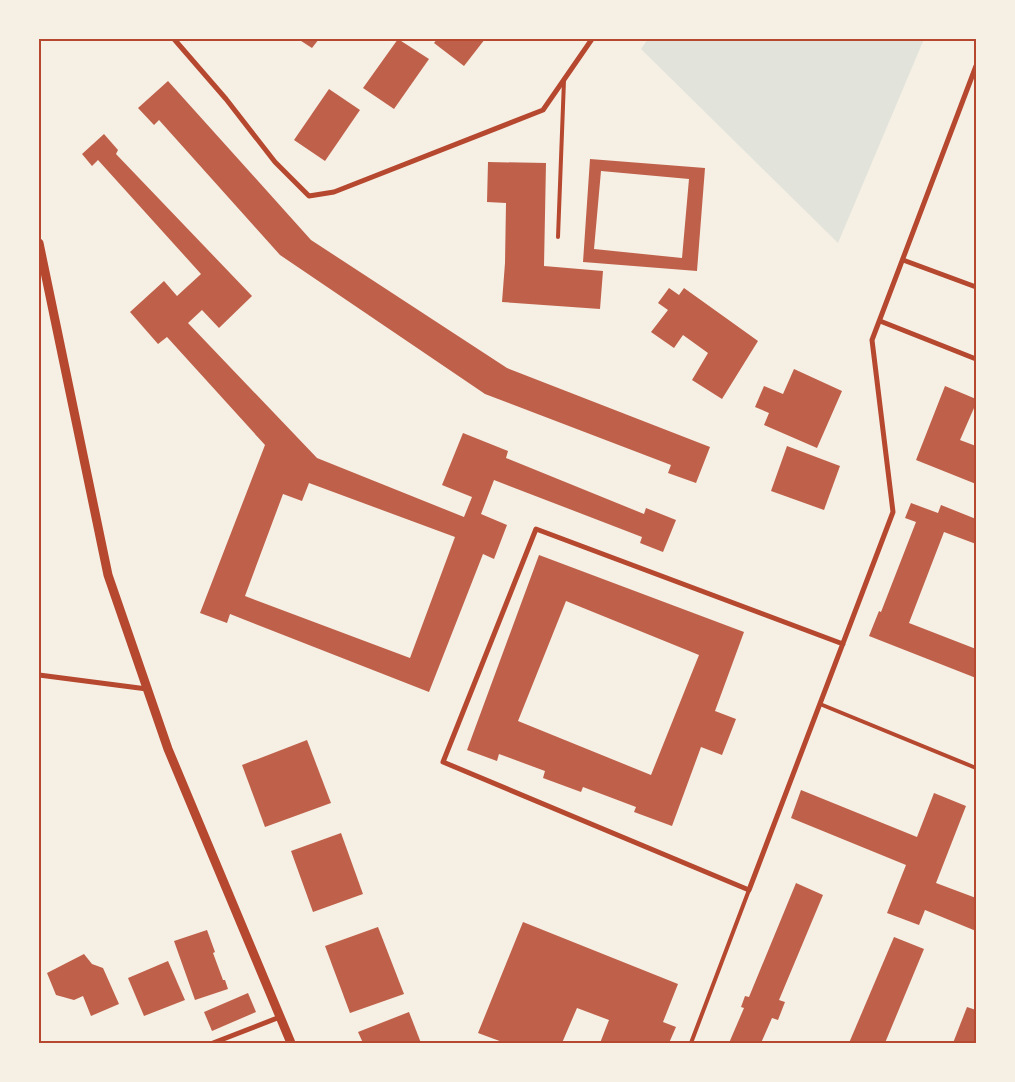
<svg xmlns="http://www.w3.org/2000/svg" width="1015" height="1082" font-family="'Source Sans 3',sans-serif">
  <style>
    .green { fill: #e2e4dc }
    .building { fill: #bf614a; fill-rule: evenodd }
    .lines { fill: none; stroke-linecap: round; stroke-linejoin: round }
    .service { stroke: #b5482f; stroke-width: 4 }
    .minor { stroke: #b5482f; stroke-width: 5 }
    .tertiary { stroke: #b5482f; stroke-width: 9 }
    .neatline { fill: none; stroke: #b5482f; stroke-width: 2 }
  </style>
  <rect width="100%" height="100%" fill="#f6efe4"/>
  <polygon class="green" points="648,39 924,39 838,243 641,49"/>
  <g class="building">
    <polygon points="298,39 319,39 312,48"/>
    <polygon points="398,39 429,59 394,109 363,88"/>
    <polygon points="437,39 485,39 464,66 434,43"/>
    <polygon points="168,81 311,240 507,368 710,447 696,483 668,473 671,465 485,394 280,255 159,120 154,125 138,108"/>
    <polygon points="329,89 360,110 325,161 294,140"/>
    <path d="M104 134 118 150 116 154 252 296 219 328 202 310 188 323 317 458 464 517 472 497 442 485 463 433 508 451 506 458 644 514 646 508 676 520 663 552 640 543 642 537 494 480 481 514 507 525 494 559 483 554 429 692 230 614 227 623 200 613 265 445 167 337 158 344 130 312 164 281 177 296 201 274 98 160 92 166 82 154ZM309 483 455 537 410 658 245 596 283 494 302 501Z"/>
    <path d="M590 159 705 168 697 271 583 262ZM601 171 689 179 682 258 594 249Z"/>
    <polygon points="488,162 546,163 544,266 603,271 600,309 502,302 505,263 506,203 487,202"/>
    <polygon points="669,288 679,295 684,288 758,341 722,399 692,380 708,353 683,335 674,348 651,332 668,310 658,303"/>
    <polygon points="794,369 842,391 817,448 764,425 769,413 755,407 764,386 783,394"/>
    <polygon points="945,386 976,399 976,409 974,408 960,440 976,446 976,484 916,460"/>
    <polygon points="787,446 840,466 824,510 771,491"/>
    <polygon points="911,503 938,513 941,505 976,519 976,544 944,532 909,623 976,649 976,678 869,636 879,611 881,612 916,522 905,518"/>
    <path d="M539 555 744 632 715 711 736 719 722 755 701 747 672 826 634 812 636 807 583 787 581 792 543 778 545 771 499 754 497 761 467 750ZM566 601 699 655 651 775 518 721Z"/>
    <polygon points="307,740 331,803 265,827 242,765"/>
    <polygon points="801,790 917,837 934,793 966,806 936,883 976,898 976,931 925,910 919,925 887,913 906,865 791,818"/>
    <polygon points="341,833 363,894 313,912 291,851"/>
    <polygon points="796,883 823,895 779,1000 785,1002 778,1020 772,1018 761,1043 729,1043 744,1008 741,1007 745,996 749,997"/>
    <polygon points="523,922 678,984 663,1022 676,1027 669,1043 600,1043 609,1020 577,1008 562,1043 505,1043 478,1033"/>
    <polygon points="378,927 404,994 350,1013 325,946"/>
    <polygon points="207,930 215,952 213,953 223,980 225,980 228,989 195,1000 174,941"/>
    <polygon points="894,937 924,949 885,1043 849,1043"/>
    <polygon points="84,954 92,964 103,968 119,1004 91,1016 83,996 74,1000 56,995 47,973"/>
    <polygon points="168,961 185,1000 144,1016 128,978"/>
    <polygon points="248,993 256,1012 212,1031 204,1012"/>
    <polygon points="967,1007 976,1010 976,1043 953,1043"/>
    <polygon points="409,1012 421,1043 363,1043 358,1032"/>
  </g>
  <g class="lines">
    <g class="service">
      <polyline points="558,237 564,80"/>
      <polyline points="820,704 976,768"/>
      <polyline points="691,1043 749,890"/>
    </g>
    <g class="minor">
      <polyline points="174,39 226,99 275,162 309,196 334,192 543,110 592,39"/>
      <polyline points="903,260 976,287"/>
      <polyline points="880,321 976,359"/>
      <polyline points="843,644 536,529 443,762 749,890 893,512 872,340 976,66"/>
      <polyline points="39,675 147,689"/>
      <polyline points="213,1043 280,1017"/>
    </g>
    <polyline class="tertiary" points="39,243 108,575 168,749 291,1043"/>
  </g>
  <rect width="1015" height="1082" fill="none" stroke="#f6efe4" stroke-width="80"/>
  <rect x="40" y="40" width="935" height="1002" class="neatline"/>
</svg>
